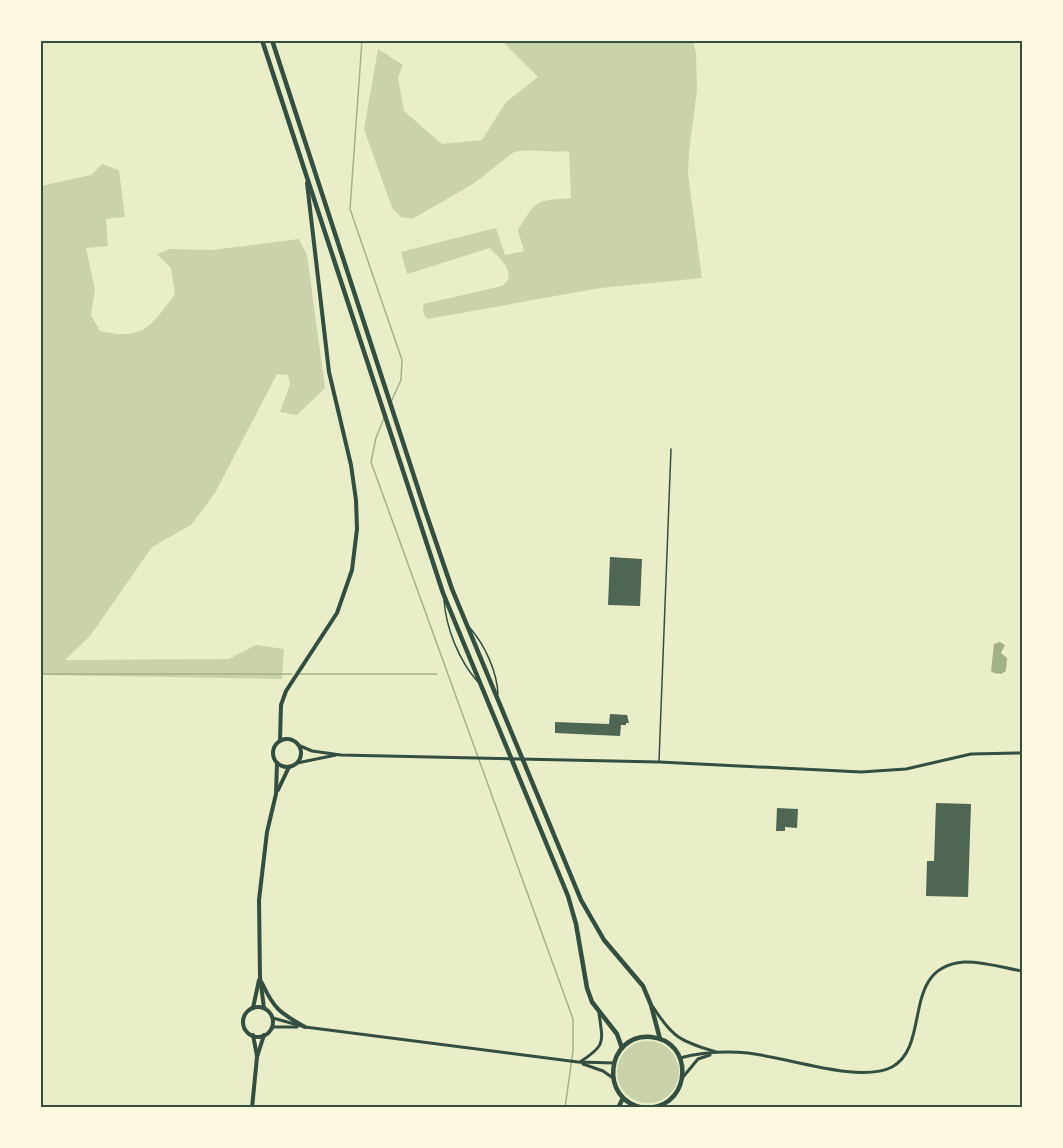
<svg xmlns="http://www.w3.org/2000/svg" width="1063" height="1148" font-family="Montserrat,sans-serif">
  <style>
    .green { fill: #cad2ad }
    .water { fill: #a3b18a }
    .lines { fill: none; stroke-linecap: round; stroke-linejoin: round }
    .stream { stroke: #a3b18a; stroke-width: 1.5 }
    .building { fill: #4f6655 }
    .service { stroke: #344e41; stroke-width: 1.5 }
    .minor { stroke: #344e41; stroke-width: 3 }
    .tertiary { stroke: #344e41; stroke-width: 4 }
    .primary { stroke: #344e41; stroke-width: 4.5 }
    .neatline { fill: none; stroke: #344e41; stroke-width: 2 }
  </style>
  <rect width="100%" height="100%" fill="#e9edc9"/>
  <g class="green">
    <path d="M502 41H693L696 53 697 90 689 152 688 174 702 278 600 288 428 319C423 316 422 310 424 304L502 286C519 274 500 259 490 248L407 274 401 252 496 228 505 255 524 251 518 230C537 199 535 201 571 198L569 151C551 153 532 148 514 152L473 184 412 219 401 217 392 208 364 129 378 49 403 65 398 77 404 111 442 144 482 140 506 102 538 77Z"/>
    <path d="M102 164 119 170 125 217 106 219 108 246 86 248 95 290 91 315 100 331C144 341 151 326 175 294L171 268 157 254 170 249 213 250 299 239 307 255 325 388 297 415 280 412 290 384 288 375 277 374 215 493 191 525 152 547 90 636 65 660 229 659 256 645 284 649 282 679 41 675V186L91 175Z"/>
    <circle cx="648" cy="1072" r="31"/>
  </g>
  <polygon class="water" points="1000,642 1005,645 1001,653 1007,658 1006,671 1001,674 994,673 991,671 994,644"/>
  <g class="lines">
    <g class="stream">
      <polyline points="362,40 350,209 402,360 401,380 391,402"/>
      <polyline points="384,418 376,438 371,462 573,1019 573,1051 565,1108"/>
      <polyline points="40,674 292,674"/>
      <polyline points="300,674 437,674"/>
    </g>
  </g>
  <g class="building">
    <polygon points="610,557 642,559 640,606 608,605"/>
    <polygon points="610,714 627,715 629,723 626,723 626,725 621,725 620,736 555,733 555,722 609,724"/>
    <polygon points="936,803 971,804 968,897 926,896 927,861 934,861"/>
    <polygon points="777,808 798,809 797,828 785,827 785,831 776,831"/>
  </g>
  <g class="lines">
    <g class="service">
      <path d="M444 600C446 628 459 661 478 682"/>
      <path d="M470 628C485 645 497 672 498 694"/>
      <polyline points="659,761 671,449"/>
    </g>
    <g class="minor">
      <polyline points="298,745 312,751 341,755 659,762 861,772 906,769 971,754 1022,753"/>
      <polyline points="297,763 336,755"/>
      <path d="M653 1007C673 1038 680 1041 716 1052"/>
      <polyline points="273,1018 305,1027 578,1062 614,1063"/>
      <polyline points="272,1027 297,1027"/>
      <path d="M680 1058C703 1052 725 1051 748 1053 786 1057 860 1084 892 1067 932 1045 900 967 964 962 983 961 1004 968 1022 971"/>
      <path d="M580 1062C606 1045 603 1043 599 1013"/>
      <polyline points="583,1064 603,1071 613,1078"/>
      <polyline points="683,1077 698,1059 710,1055"/>
    </g>
    <g class="tertiary">
      <circle cx="287" cy="753" r="14"/>
      <polyline points="280,741 281,705 286,691 337,613 352,570 357,529 356,500 351,465 329,372 307,183"/>
      <polyline points="278,790 289,767"/>
      <path d="M262 983C274 1009 280 1013 305 1027"/>
      <circle cx="258" cy="1022" r="15"/>
      <polyline points="253,1008 259,980"/>
      <polyline points="264,1008 260,977 259,900 267,832 276,794 277,763"/>
      <polyline points="253,1035 257,1056"/>
      <polyline points="252,1108 257,1057 264,1035"/>
    </g>
    <g class="primary">
      <polyline points="262,40 443,593 568,896 576,924 587,988 592,1002 617,1034 622,1048"/>
      <polyline points="272,40 425,510 452,589 581,900 604,940 643,986 651,1005 660,1039"/>
      <polyline points="618,1108 623,1098"/>
      <path d="M644 1108C598 1101 606 1033 651 1037 694 1041 692 1104 650 1108"/>
    </g>
  </g>
  <rect width="1063" height="1148" fill="none" stroke="#fefae0" stroke-width="84"/>
  <rect x="42" y="42" width="979" height="1064" class="neatline"/>
</svg>
